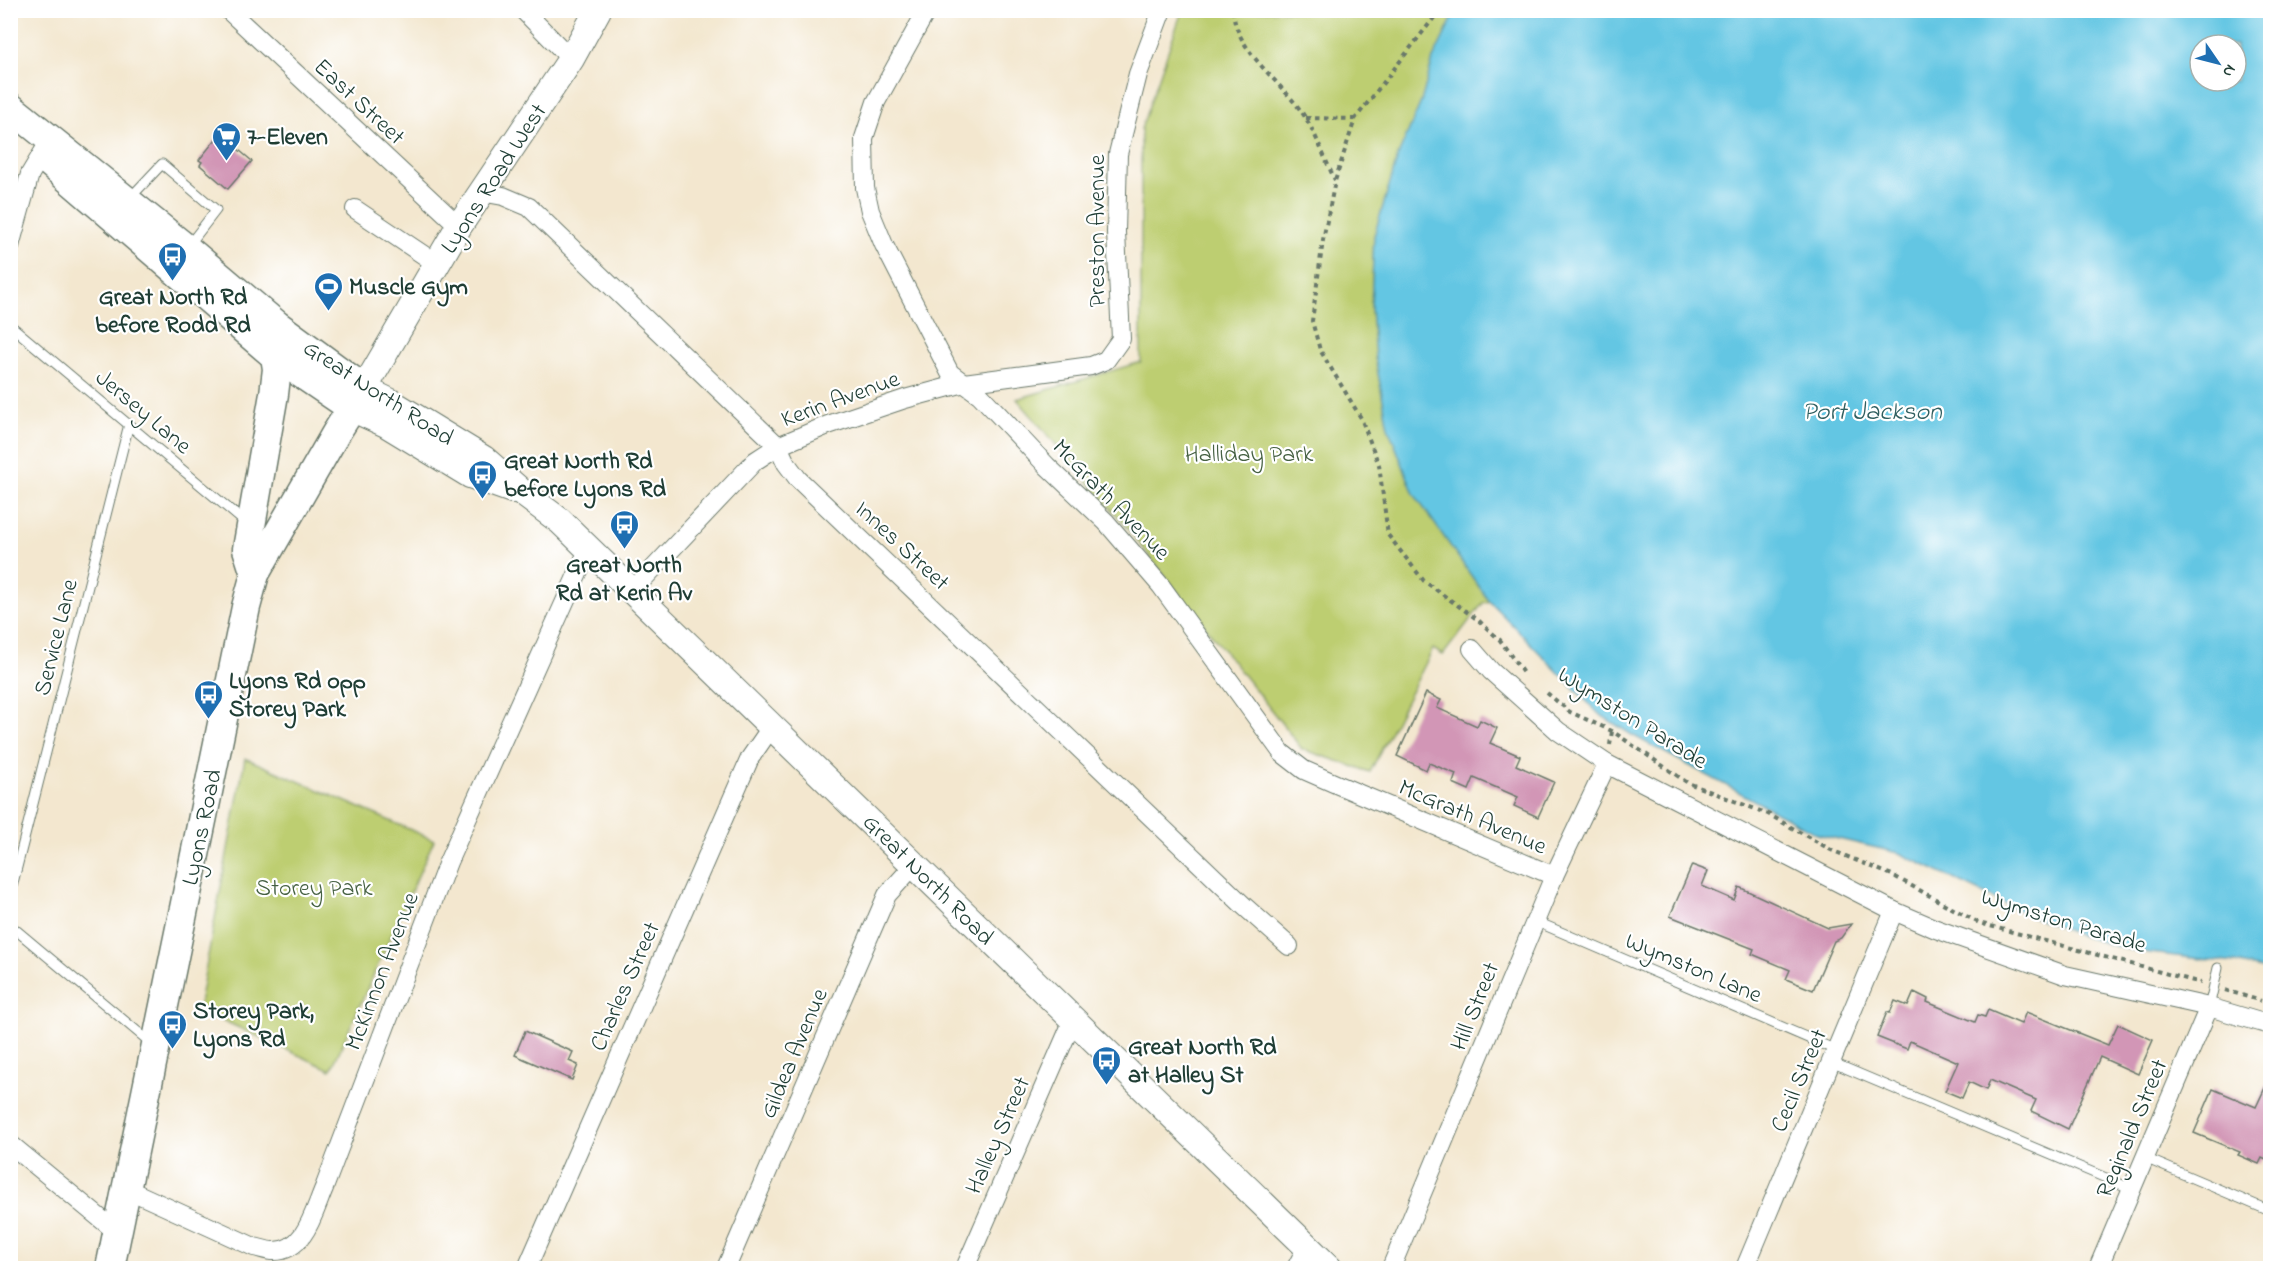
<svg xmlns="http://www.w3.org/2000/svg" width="2281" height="1279" font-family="'Indie Flower',sans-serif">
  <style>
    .green { fill: #bdce71; stroke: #6e8652; stroke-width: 1.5 }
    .water { fill: #64c6e3; stroke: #42828c; stroke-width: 1.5; fill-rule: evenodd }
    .building { fill: #d296b6 }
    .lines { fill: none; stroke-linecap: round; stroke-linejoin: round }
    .service-casing { stroke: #69786a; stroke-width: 11 }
    .minor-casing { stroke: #69786a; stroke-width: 20 }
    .secondary-casing { stroke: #69786a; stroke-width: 28 }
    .primary-casing { stroke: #69786a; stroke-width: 31 }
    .path { stroke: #69786a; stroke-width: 4; stroke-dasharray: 4.5 4.5; stroke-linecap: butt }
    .service { stroke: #fff; stroke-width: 9 }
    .minor { stroke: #fff; stroke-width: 18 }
    .secondary { stroke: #fff; stroke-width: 26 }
    .primary { stroke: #fff; stroke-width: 28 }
    .labels { text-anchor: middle; stroke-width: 4.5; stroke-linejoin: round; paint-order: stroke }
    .street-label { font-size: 24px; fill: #1f3d34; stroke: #fff }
    .poi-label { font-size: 24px; font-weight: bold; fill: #1f3d34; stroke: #fff; text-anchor: start }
    .park-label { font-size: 24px; fill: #466143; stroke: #fff }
    .water-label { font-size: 26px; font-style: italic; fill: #305f60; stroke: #fff }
  </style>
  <rect width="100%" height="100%" fill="#fff"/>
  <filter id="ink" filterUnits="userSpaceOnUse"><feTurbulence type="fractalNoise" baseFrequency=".0167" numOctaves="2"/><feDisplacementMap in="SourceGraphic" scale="12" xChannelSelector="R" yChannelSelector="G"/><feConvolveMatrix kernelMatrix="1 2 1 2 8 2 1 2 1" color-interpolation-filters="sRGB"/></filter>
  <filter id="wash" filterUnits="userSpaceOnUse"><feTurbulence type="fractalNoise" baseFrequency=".008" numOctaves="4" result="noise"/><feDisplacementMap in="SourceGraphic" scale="24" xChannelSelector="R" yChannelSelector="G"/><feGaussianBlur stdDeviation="1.35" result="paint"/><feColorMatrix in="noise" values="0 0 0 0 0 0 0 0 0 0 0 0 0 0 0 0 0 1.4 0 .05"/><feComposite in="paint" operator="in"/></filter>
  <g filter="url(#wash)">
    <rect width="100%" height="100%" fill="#f3e7cf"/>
    <g class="green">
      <polygon points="1182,11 1456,11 1433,59 1421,102 1399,153 1374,236 1371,308 1375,357 1388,427 1414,494 1489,601 1483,603 1443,655 1433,649 1370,772 1302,749 1124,524 1017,399 1141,362 1141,129"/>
      <polygon points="245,758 434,840 331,1070 198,1009"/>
    </g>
    <path class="water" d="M1456 11H2270V971L2236 963 2150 953 2121 948 2076 934 2031 916 1899 853 1817 834 1632 735 1599 714 1489 601 1414 494 1388 427 1375 357 1371 308 1374 236 1399 153 1421 102 1433 59ZM2200 45H2236V81H2200Z"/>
    <g id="blocks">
      <g class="building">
        <polygon points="220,134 252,161 228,189 200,165 202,162 199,160"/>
        <polygon points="1426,693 1441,700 1437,708 1477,726 1480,720 1497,728 1490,743 1520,756 1516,765 1554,782 1538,817 1514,806 1518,797 1474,778 1469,790 1453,783 1456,774 1429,763 1426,770 1397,756"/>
        <polygon points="1692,865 1708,871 1702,886 1734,900 1739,887 1828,928 1851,924 1841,938 1834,941 1813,990 1786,979 1790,970 1752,954 1754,949 1670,916"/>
        <polygon points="1914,992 1928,999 1927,1002 1975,1022 1978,1015 1985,1017 1988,1010 2021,1024 2026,1012 2108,1045 2118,1024 2153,1040 2138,1074 2100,1057 2068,1129 2031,1111 2036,1100 1990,1080 1986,1090 1969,1082 1962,1098 1945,1091 1958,1062 1910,1041 1907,1049 1877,1037 1887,1012 1890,1013 1895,1001 1908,1006"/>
        <polygon points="525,1031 573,1052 569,1061 578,1065 572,1080 515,1055"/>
        <polygon points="2271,1075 2271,1149 2266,1160 2262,1158 2259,1164 2238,1155 2240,1152 2194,1133 2213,1089 2256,1107"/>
      </g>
    </g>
  </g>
  <g filter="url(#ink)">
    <use href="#blocks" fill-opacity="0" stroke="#69786a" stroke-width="1.5"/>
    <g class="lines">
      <defs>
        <g id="service">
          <polyline points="130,198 162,164 216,210 189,245"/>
          <polyline points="10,325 247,524"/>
          <polyline points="10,895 129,424"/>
          <polyline points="1535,921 1836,1050"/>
          <polyline points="10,925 151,1043"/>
          <polyline points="2209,1007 2218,968"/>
          <polyline points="1831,1062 2132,1189"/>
          <polyline points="2145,1158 2270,1211"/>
        </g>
        <g id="minor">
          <polyline points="228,10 459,226"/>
          <polyline points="523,10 571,59"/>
          <polyline points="927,10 876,102 864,138 865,188 870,211 884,245 950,373 980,395 1047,466 1106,522 1161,586 1282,753 1304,770 1336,784 1554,876"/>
          <polyline points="481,192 503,196 529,207 778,446 786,463 798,479 1244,906 1289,946"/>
          <polyline points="355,209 437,264"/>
          <polyline points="10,246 30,174 48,144"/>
          <polyline points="632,591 755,461 778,446 828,425 905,399 964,383 1091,366 1106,360 1121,339 1116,232 1118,154 1138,74 1162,10"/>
          <polyline points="1472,649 1491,671 1558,731 1607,764 1894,911 1936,929 2065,975 2209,1007 2270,1025"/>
          <polyline points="10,1144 118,1233"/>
          <path d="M127 1189 254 1247C260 1248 267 1251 273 1251 305 1252 314 1211 324 1188L448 862 589 548"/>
          <polyline points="527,1268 750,758 772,726"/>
          <polyline points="726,1268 887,895 915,864"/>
          <polyline points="965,1268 1073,1020"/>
          <polyline points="1296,1268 1307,1247"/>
          <polyline points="1391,1268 1554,876 1607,764"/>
          <polyline points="1745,1268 1894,911"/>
          <polyline points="2098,1268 2209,1007"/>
        </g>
        <g id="secondary">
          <polyline points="598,10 571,59 459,226 364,389 389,401 484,459 524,494 560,521 1329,1268"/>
          <polyline points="353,409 386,424 470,475 512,490"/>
        </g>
        <g id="primary">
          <polyline points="10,107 187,249 277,325 364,389 336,433 255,574 246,607 110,1268"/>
          <polyline points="50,163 275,356 353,409"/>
          <polyline points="255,574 247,549 274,394 277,369 275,356"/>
        </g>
      </defs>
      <use href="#service" class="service-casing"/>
      <use href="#minor" class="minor-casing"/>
      <use href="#secondary" class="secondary-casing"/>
      <use href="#primary" class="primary-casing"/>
      <g class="path">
        <path d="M1233 10C1235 52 1285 84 1305 117 1317 136 1325 160 1335 180"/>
        <polyline points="1440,10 1355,119 1335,181 1323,240 1312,321 1320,350 1361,418 1379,465 1388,535 1424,581 1478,620 1500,640 1523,673"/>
        <polyline points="1306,118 1355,119"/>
        <polyline points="1547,693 1570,712 1612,731 1688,783 1768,814 1831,850 1892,875 1979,923 2201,983"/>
        <polyline points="1610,745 1612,731"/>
        <polyline points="2225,990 2261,1001"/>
      </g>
      <use href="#service" class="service"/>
      <use href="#minor" class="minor"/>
      <use href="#secondary" class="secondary"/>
      <use href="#primary" class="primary"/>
    </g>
  </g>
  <defs>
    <symbol id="supermarket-pin" viewBox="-11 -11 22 30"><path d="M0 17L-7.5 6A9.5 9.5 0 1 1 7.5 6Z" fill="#1f6fb2" stroke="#fff"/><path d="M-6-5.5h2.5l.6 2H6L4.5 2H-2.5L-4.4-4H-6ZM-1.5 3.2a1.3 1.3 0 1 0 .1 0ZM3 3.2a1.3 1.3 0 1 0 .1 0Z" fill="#fff"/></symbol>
    <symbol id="bus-pin" viewBox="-11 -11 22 30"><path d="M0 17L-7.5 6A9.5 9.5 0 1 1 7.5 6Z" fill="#1f6fb2" stroke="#fff"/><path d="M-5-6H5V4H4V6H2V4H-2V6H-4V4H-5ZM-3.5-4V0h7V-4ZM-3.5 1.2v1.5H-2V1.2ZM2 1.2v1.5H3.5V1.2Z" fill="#fff"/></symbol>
    <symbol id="stadium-pin" viewBox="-11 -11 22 30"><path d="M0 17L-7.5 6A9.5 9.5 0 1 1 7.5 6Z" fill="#1f6fb2" stroke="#fff"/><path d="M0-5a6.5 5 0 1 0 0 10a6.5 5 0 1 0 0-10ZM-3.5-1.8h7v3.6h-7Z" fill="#fff"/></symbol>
  </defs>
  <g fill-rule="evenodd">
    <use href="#supermarket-pin" x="210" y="120" width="33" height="45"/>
    <use href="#bus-pin" x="156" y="240" width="33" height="45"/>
    <use href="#stadium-pin" x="312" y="270" width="33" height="45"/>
    <use href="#bus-pin" x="466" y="458" width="33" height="45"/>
    <use href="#bus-pin" x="608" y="508" width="33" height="45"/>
    <use href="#bus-pin" x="192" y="678" width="33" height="45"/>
    <use href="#bus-pin" x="156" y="1008" width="33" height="45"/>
    <use href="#bus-pin" x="1090" y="1044" width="33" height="45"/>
  </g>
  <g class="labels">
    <g class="street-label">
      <text transform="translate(360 101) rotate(43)" y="8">East Street</text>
      <text transform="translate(493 178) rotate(-57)" y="8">Lyons Road West</text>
      <text transform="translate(1096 231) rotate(-90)" y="8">Preston Avenue</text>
      <text transform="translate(379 392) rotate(33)" y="8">Great North Road</text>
      <text transform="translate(840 398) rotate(-20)" y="8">Kerin Avenue</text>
      <text transform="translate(144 411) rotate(40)" y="8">Jersey Lane</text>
      <text transform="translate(1112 499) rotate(46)" y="8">McGrath Avenue</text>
      <text transform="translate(903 545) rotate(43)" y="8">Innes Street</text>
      <text transform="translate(55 637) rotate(-76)" y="8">Service Lane</text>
      <text transform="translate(1633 717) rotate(32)" y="8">Wymston Parade</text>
      <text transform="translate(1473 816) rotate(23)" y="8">McGrath Avenue</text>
      <text transform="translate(201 827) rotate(-78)" y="8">Lyons Road</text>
      <text transform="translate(929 879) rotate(45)" y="8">Great North Road</text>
      <text transform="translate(2064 920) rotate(17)" y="8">Wymston Parade</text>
      <text transform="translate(1694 967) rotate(23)" y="8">Wymston Lane</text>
      <text transform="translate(381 971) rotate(-69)" y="8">McKinnon Avenue</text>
      <text transform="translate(624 986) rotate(-66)" y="8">Charles Street</text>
      <text transform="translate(1474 1006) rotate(-68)" y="8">Hill Street</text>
      <text transform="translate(793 1053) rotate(-67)" y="8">Gildea Avenue</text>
      <text transform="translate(1798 1080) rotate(-67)" y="8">Cecil Street</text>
      <text transform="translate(2131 1128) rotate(-67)" y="8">Reginald Street</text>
      <text transform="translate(997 1135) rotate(-66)" y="8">Halley Street</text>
    </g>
    <g class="poi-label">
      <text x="247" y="144">7-Eleven</text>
      <text x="349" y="294">Muscle Gym</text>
      <text x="173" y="304" text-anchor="middle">Great North Rd<tspan x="173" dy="28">before Rodd Rd</tspan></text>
      <text x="504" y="468">Great North Rd<tspan x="504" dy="28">before Lyons Rd</tspan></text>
      <text x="624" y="572" text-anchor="middle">Great North<tspan x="624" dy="28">Rd at Kerin Av</tspan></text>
      <text x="229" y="688">Lyons Rd opp<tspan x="229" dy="28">Storey Park</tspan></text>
      <text x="193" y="1018">Storey Park,<tspan x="193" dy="28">Lyons Rd</tspan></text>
      <text x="1128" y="1054">Great North Rd<tspan x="1128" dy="28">at Halley St</tspan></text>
    </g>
    <g class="park-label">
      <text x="1249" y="461">Halliday Park</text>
      <text x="314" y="895">Storey Park</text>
    </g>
    <g class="water-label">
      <text x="1872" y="419">Port Jackson</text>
    </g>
  </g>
  <rect width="2281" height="1279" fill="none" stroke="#fff" stroke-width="36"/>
  <g transform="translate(2218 63) rotate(125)"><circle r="28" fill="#ffffff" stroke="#a5b1ae" stroke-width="1.5"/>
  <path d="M0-4.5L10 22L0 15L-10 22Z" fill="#1f6fb2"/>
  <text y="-9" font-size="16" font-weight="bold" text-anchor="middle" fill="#1f3d34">N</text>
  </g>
</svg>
